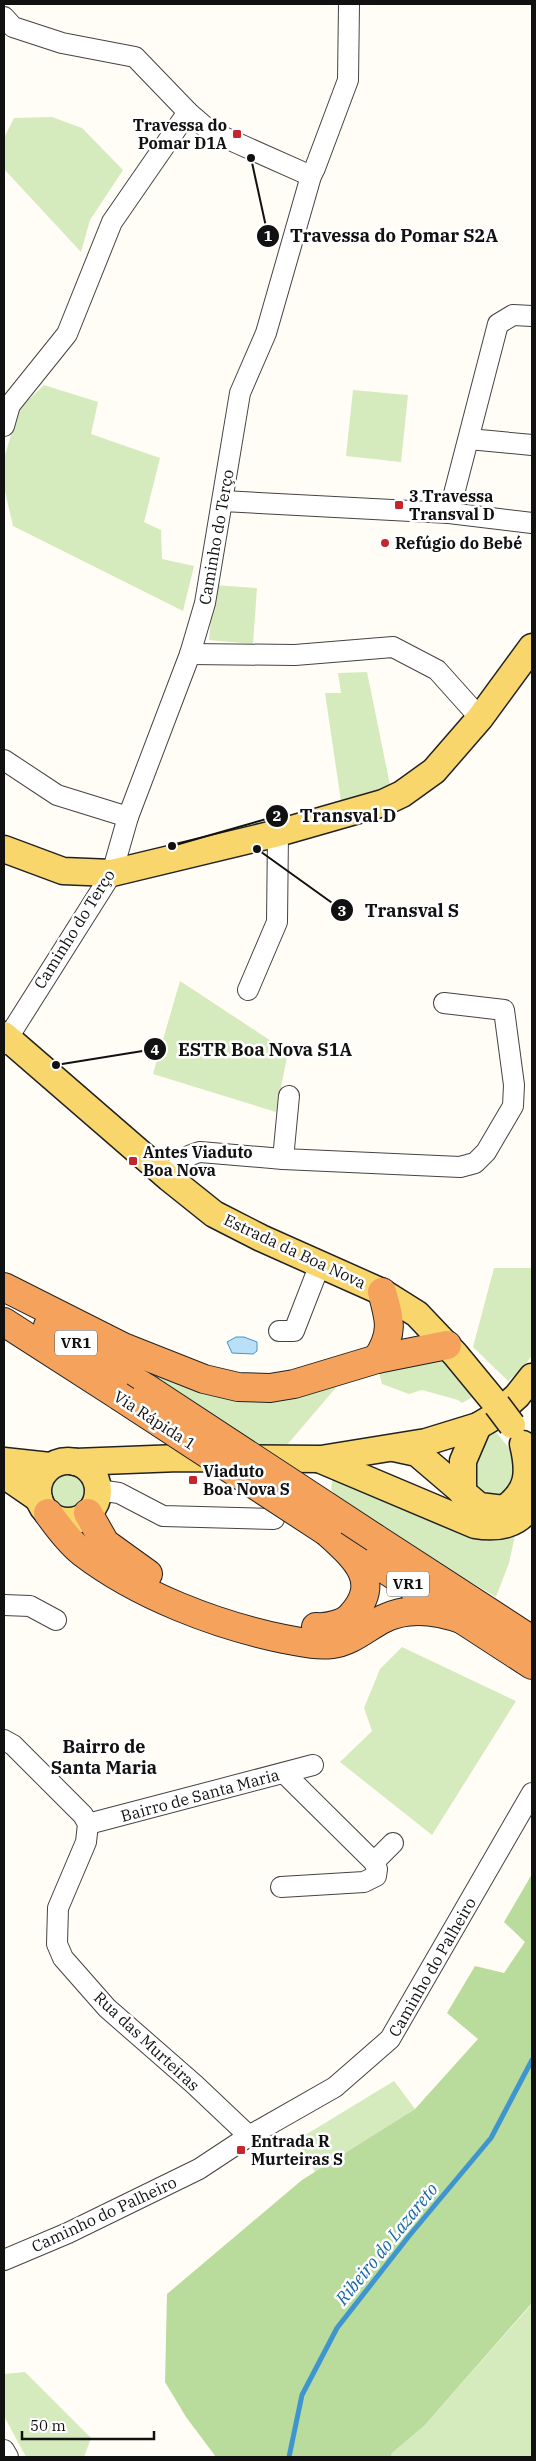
<svg xmlns="http://www.w3.org/2000/svg" width="536" height="2461" font-family="'IBM Plex Serif',serif">
  <style>
    .green { fill: #d5ebbd }
    .forest { fill: #b9dc9c }
    .water { fill: #b9e0f7; stroke: #3f96cf }
    .lines { fill: none; stroke-linecap: round; stroke-linejoin: round }
    .stream { stroke: #3f96cf; stroke-width: 5 }
    .minor-casing { stroke: #444; stroke-width: 22 }
    .major-casing { stroke: #222; stroke-width: 29 }
    .highway-casing { stroke: #222; stroke-width: 30 }
    .minor { stroke: #fff; stroke-width: 20 }
    .major { stroke: #f9d66b; stroke-width: 26 }
    .highway { stroke: #f5a25d; stroke-width: 28 }
    .major-bridge-casing { stroke: #222; stroke-width: 29; stroke-linecap: butt }
    .highway-bridge-casing { stroke: #222; stroke-width: 30; stroke-linecap: butt }
    .major-bridge { stroke: #f9d66b; stroke-width: 26 }
    .highway-bridge { stroke: #f5a25d; stroke-width: 28 }
    .poi-dot { fill: #c4262e; stroke: #fff; stroke-width: 2 }
    .labels { text-anchor: middle; stroke-width: 5; stroke-linejoin: round; paint-order: stroke }
    .shield { fill: #fff; stroke: #585858; stroke-width: 1 }
    .shield-label { font-size: 15px; font-weight: bold; fill: #111 }
    .poi-label { font-size: 16px; font-weight: bold; fill: #111; stroke: #fff; text-anchor: start }
    .street-label { font-size: 16px; fill: #111; stroke: #fff }
    .neighbourhood-label { font-size: 18px; font-weight: bold; fill: #111; stroke: #fff }
    .water-label { font-size: 18px; font-style: italic; fill: #1768a6; stroke: #fff }
    .leader { fill: none; stroke: #111; stroke-width: 2 }
    .callout-dot { fill: #111; stroke: #fff; stroke-width: 2 }
    .mark-label { font-size: 15px; text-anchor: middle; font-weight: bold; fill: #fff }
    .callout-label { font-size: 18px; text-anchor: middle; font-weight: bold; fill: #111; stroke: #fff; stroke-width: 5; stroke-linejoin: round; paint-order: stroke }
  </style>
  <rect width="100%" height="100%" fill="#fffdf5"/>
  <g class="green">
    <polygon points="52,117 82,128 123,170 90,220 81,252 4,169 4,138 14,118"/>
    <polygon points="44,385 98,402 91,434 160,458 144,522 161,530 162,559 194,566 183,611 13,526 4,487 5,455 19,409"/>
    <polygon points="353,390 408,395 401,462 346,456"/>
    <polygon points="214,585 257,588 253,644 209,640"/>
    <polygon points="367,672 391,790 342,808 325,693 341,693 338,673"/>
    <polygon points="180,981 288,1052 276,1112 153,1074"/>
    <polygon points="494,1268 532,1268 532,1355 524,1367 508,1381 473,1347"/>
    <polygon points="120,1353 219,1390 436,1357 445,1362 473,1397 462,1403 458,1400 422,1390 409,1394 382,1384 379,1372 339,1384 287,1445 259,1446 162,1386"/>
    <polygon points="496,1432 509,1448 518,1467 514,1492 487,1501 469,1480 480,1443"/>
    <circle cx="68" cy="1492" r="18"/>
    <polygon points="333,1476 516,1531 509,1563 496,1597 420,1552 335,1495 331,1489"/>
    <polygon points="402,1647 516,1701 432,1835 340,1762 372,1731 364,1708 380,1669"/>
    <polygon points="394,2081 415,2109 315,2172 297,2140"/>
    <polygon points="532,2304 532,2457 391,2457 392,2453 424,2426"/>
    <polygon points="25,2372 91,2438 84,2457 26,2457 4,2416 4,2374"/>
  </g>
  <polygon class="forest" points="532,1874 532,2303 424,2426 392,2453 391,2457 216,2457 186,2417 165,2382 167,2294 302,2180 415,2109 478,2039 447,2013 475,1966 504,1973 525,1942 504,1922"/>
  <polygon class="water" points="236,1337 244,1337 257,1342 257,1351 253,1354 232,1353 227,1342"/>
  <g class="lines">
    <polyline class="stream" points="289,2457 302,2395 337,2328 409,2236 491,2138 532,2060"/>
    <defs>
      <g id="minor">
        <polyline points="4,17 13,27 62,43 135,57 188,112 210,131 311,176"/>
        <polyline points="4,426 10,405 67,334 112,222 188,112"/>
        <polyline points="469,439 532,445"/>
        <polyline points="223,501 449,513 532,523"/>
        <polyline points="449,513 498,324 513,315 532,316"/>
        <polyline points="190,654 295,655 393,647 437,670 480,718"/>
        <polyline points="4,760 57,795 128,817"/>
        <polyline points="248,990 277,922 278,833"/>
        <polyline points="4,1044 112,873 128,817 190,654 205,603 240,393 266,333 311,176 315,168 348,80 349,4"/>
        <polyline points="283,1159 289,1096"/>
        <path d="M169 1178C178 1165 183 1156 200 1152L283 1159 460 1167 475 1163 486 1152 513 1106 514 1085 504 1010 444 1003"/>
        <polyline points="279,1331 294,1331 320,1264"/>
        <polyline points="98,1490 119,1493 163,1516 274,1519"/>
        <polyline points="4,1605 30,1606 56,1620"/>
        <polyline points="4,1740 13,1745 83,1815 88,1824 86,1842 58,1908 57,1944 63,1958 107,2008 194,2084 249,2136"/>
        <polyline points="88,1824 313,1765"/>
        <polyline points="374,1862 393,1843"/>
        <polyline points="281,1887 364,1882 376,1876 377,1869 374,1862 284,1773"/>
        <polyline points="4,2260 68,2233 199,2169 249,2136 335,2087 390,2039 532,1793"/>
        <polyline points="4,2450 8,2457"/>
      </g>
      <g id="major">
        <polyline points="4,849 63,871 112,873 278,833 383,803 402,794 434,771 480,718 532,647"/>
        <polyline points="4,1035 169,1178 214,1214 261,1238 382,1292 417,1314 455,1354 497,1405"/>
        <path d="M394 1448 417 1453 479 1506 504 1509C529 1491 530 1473 523 1444"/>
        <path d="M321 1460 475 1525C498 1529 521 1525 532 1502"/>
        <circle cx="68" cy="1491" r="30"/>
        <polyline points="4,1461 50,1466"/>
        <polyline points="75,1462 179,1458 321,1459 426,1442 478,1426 495,1416 517,1396 532,1377"/>
        <polyline points="4,1475 39,1499"/>
        <polyline points="463,1494 463,1461 478,1426"/>
      </g>
      <g id="highway">
        <polyline points="4,1287 123,1347 204,1379 238,1387 270,1388 294,1384 377,1359 447,1345"/>
        <polyline points="4,1322 119,1396"/>
        <polyline points="48,1326 148,1389"/>
        <path d="M377 1359C394 1333 390 1320 382 1292"/>
        <path d="M48 1513C58 1527 69 1542 83 1553 138 1595 216 1625 284 1639 300 1642 316 1646 332 1644 351 1642 367 1627 383 1619 408 1606 439 1611 464 1620"/>
        <polyline points="88,1513 105,1543 148,1574"/>
        <polyline points="375,1538 532,1640"/>
        <polyline points="349,1546 532,1665"/>
        <path d="M316 1627C327 1628 345 1624 352 1615 383 1580 354 1557 327 1532"/>
      </g>
    </defs>
    <use href="#minor" class="minor-casing"/>
    <use href="#major" class="major-casing"/>
    <use href="#highway" class="highway-casing"/>
    <use href="#minor" class="minor"/>
    <use href="#major" class="major"/>
    <use href="#highway" class="highway"/>
    <defs>
      <polyline id="major-bridge" points="497,1405 512,1425"/>
      <g id="highway-bridge">
        <polyline points="148,1389 375,1538"/>
        <polyline points="119,1396 327,1532"/>
      </g>
    </defs>
    <use href="#major-bridge" class="major-bridge-casing"/>
    <use href="#highway-bridge" class="highway-bridge-casing"/>
    <use href="#major-bridge" class="major-bridge"/>
    <use href="#highway-bridge" class="highway-bridge"/>
  </g>
  <g class="poi-dot">
    <rect x="232" y="129" width="10" height="10" rx="2.5"/>
    <rect x="394" y="500" width="10" height="10" rx="2.5"/>
    <circle cx="385" cy="543" r="5"/>
    <rect x="128" y="1156" width="10" height="10" rx="2.5"/>
    <rect x="188" y="1475" width="10" height="10" rx="2.5"/>
    <rect x="236" y="2145" width="10" height="10" rx="2.5"/>
  </g>
  <g class="labels">
    <g class="shield">
      <rect x="55" y="1330.5" width="42" height="25" rx="4"/>
      <rect x="387" y="1571.5" width="42" height="25" rx="4"/>
    </g>
    <g class="shield-label">
      <text x="76" y="1348">VR1</text>
      <text x="408" y="1589">VR1</text>
    </g>
    <g class="poi-label">
      <text x="227" y="131" text-anchor="end">Travessa do<tspan x="227" dy="18">Pomar D1A</tspan></text>
      <text x="409" y="502">3 Travessa<tspan x="409" dy="18">Transval D</tspan></text>
      <text x="395" y="549">Refúgio do Bebé</text>
      <text x="143" y="1158">Antes Viaduto<tspan x="143" dy="18">Boa Nova</tspan></text>
      <text x="203" y="1477">Viaduto<tspan x="203" dy="18">Boa Nova S</tspan></text>
      <text x="251" y="2147">Entrada R<tspan x="251" dy="18">Murteiras S</tspan></text>
    </g>
    <g class="street-label">
      <text transform="translate(216 537) rotate(-80)" y="6">Caminho do Terço</text>
      <text transform="translate(74 929) rotate(-58)" y="6">Caminho do Terço</text>
      <text transform="translate(295 1251) rotate(25)" y="6">Estrada da Boa Nova</text>
      <text transform="translate(155 1420) rotate(33)" y="6">Via Rápida 1</text>
      <text transform="translate(200 1795) rotate(-15)" y="6">Bairro de Santa Maria</text>
      <text transform="translate(432 1967) rotate(-60)" y="6">Caminho do Palheiro</text>
      <text transform="translate(147 2041) rotate(43)" y="6">Rua das Murteiras</text>
      <text transform="translate(104 2214) rotate(-25)" y="6">Caminho do Palheiro</text>
    </g>
    <g class="neighbourhood-label">
      <text x="104" y="1753">Bairro de<tspan x="104" dy="21">Santa Maria</tspan></text>
    </g>
    <g class="water-label">
      <text transform="translate(387 2244) rotate(-51)" y="6">Ribeiro do Lazareto</text>
    </g>
  </g>
  <path class="leader" d="M251 158L268 236M172 846L277 816M257 849L342 910M56 1065L155 1049"/>
  <g class="callout-dot">
    <circle cx="251" cy="158" r="5"/>
    <circle cx="172" cy="846" r="5"/>
    <circle cx="257" cy="849" r="5"/>
    <circle cx="56" cy="1065" r="5"/>
    <circle cx="268" cy="236" r="12"/>
    <circle cx="277" cy="816" r="12"/>
    <circle cx="342" cy="910" r="12"/>
    <circle cx="155" cy="1049" r="12"/>
  </g>
  <g class="mark-label">
    <text x="268" y="241">1</text>
    <text x="277" y="821">2</text>
    <text x="342" y="916">3</text>
    <text x="155" y="1055">4</text>
  </g>
  <g class="callout-label">
    <text x="394" y="242">Travessa do Pomar S2A</text>
    <text x="348" y="822">Transval D</text>
    <text x="412" y="917">Transval S</text>
    <text x="265" y="1056">ESTR Boa Nova S1A</text>
  </g>
  <rect width="536" height="2461" fill="none" stroke="#111111" stroke-width="10"/>
  <path d="M22 2431v8h132v-8" fill="none" stroke="#111111" stroke-width="2.5"/>
  <text x="30" y="2431" font-size="15" fill="#111111" stroke="#ffffff" stroke-width="4" paint-order="stroke">50 m</text>
</svg>
